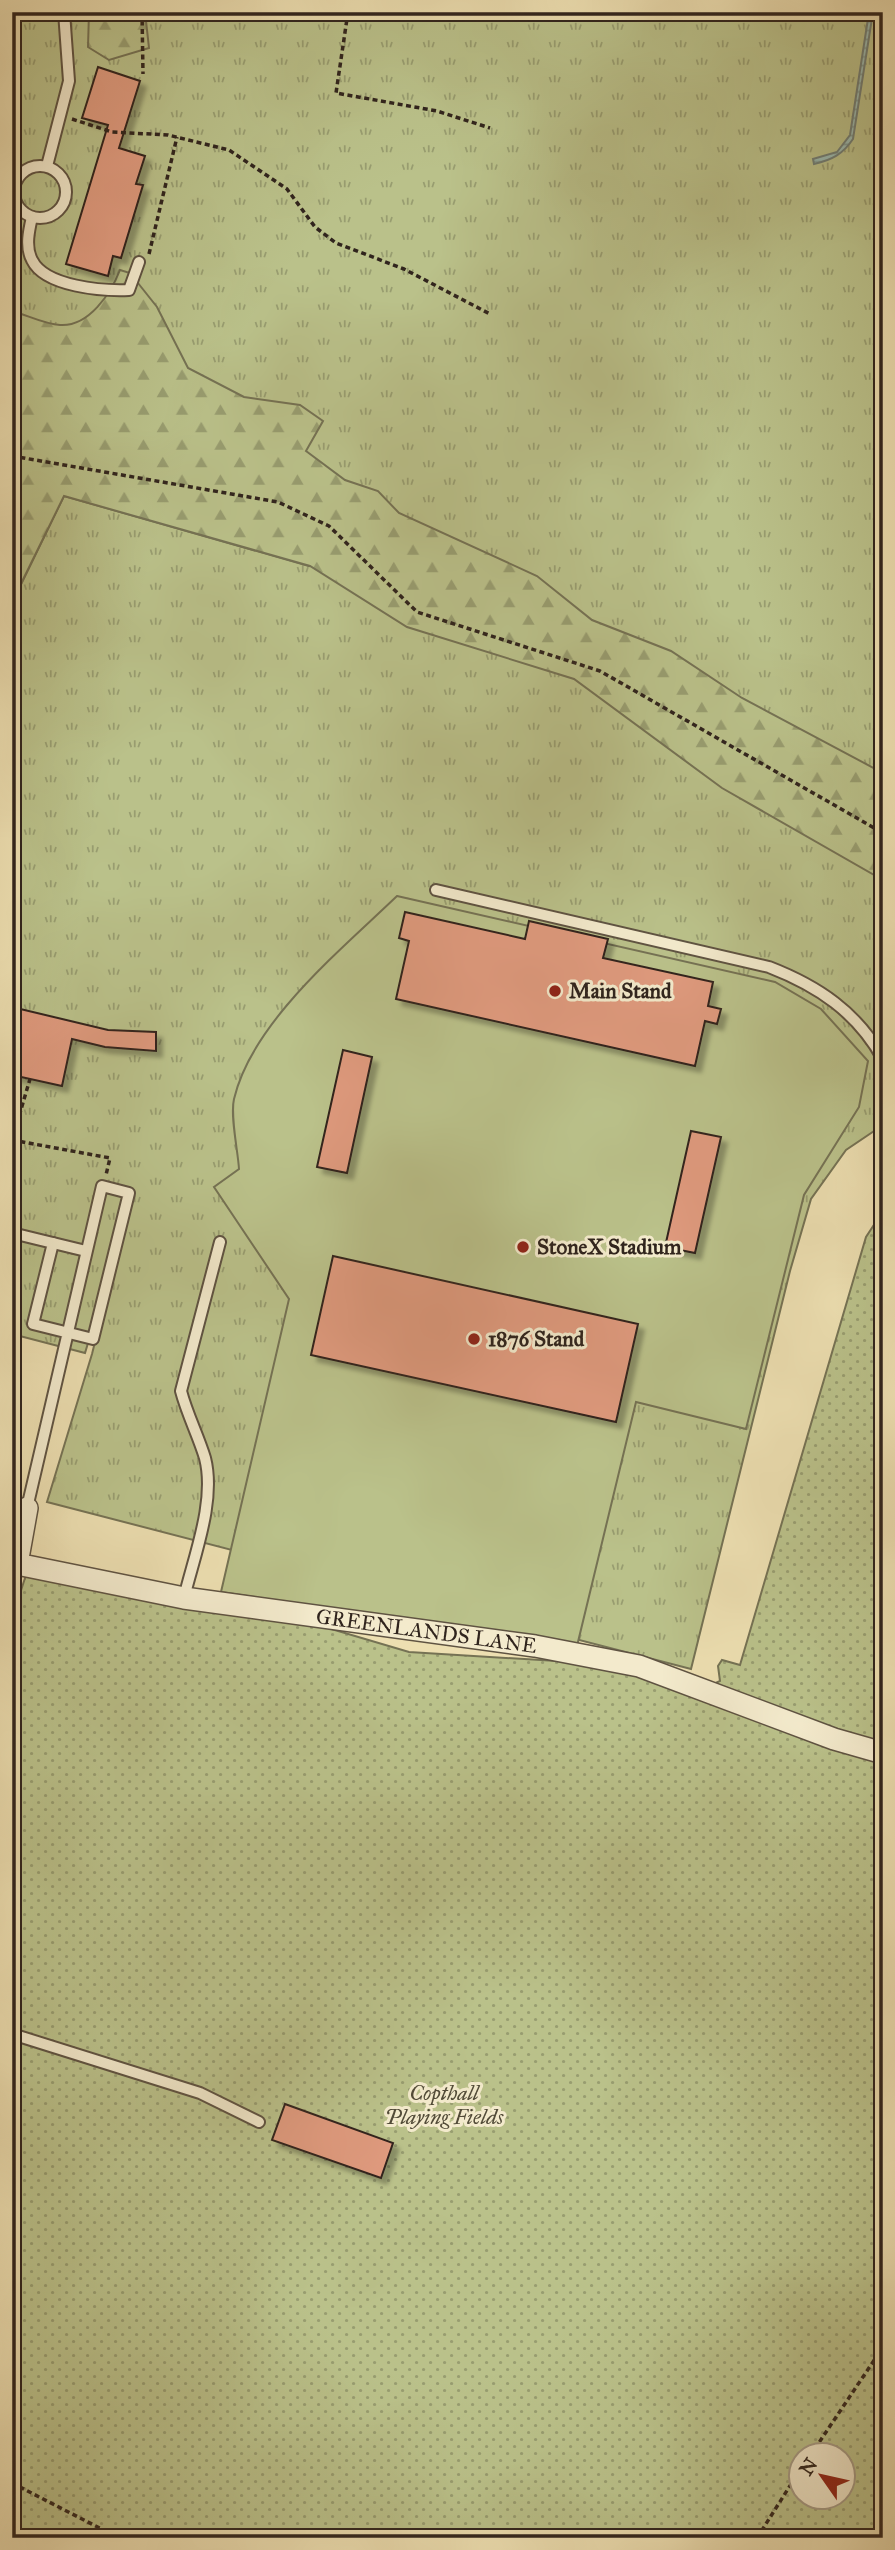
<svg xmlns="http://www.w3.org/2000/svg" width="895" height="2550" font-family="'IM FELL Great Primer',serif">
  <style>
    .grass { fill: url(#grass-tufts); stroke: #757254; stroke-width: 2 }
    .forest { fill: url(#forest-firs); stroke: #757254; stroke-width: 2 }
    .park { fill: url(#park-dots); stroke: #757254; stroke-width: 2; fill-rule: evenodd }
    .garden { fill: #bac18a; stroke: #757254; stroke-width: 2 }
    .water { fill: url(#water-rules); stroke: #707f77; stroke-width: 2 }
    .building { fill: #df9a7e; stroke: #30241d; stroke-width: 2; filter: url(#shadow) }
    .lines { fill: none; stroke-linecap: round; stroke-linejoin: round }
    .lane-casing { stroke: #5f5342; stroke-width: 14 }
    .street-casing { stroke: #5f5342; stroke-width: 24 }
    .path { stroke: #30241d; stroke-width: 3.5; stroke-dasharray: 5 3.5; stroke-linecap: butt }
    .lane { stroke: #f3eacc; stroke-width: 10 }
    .street { stroke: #f3eacc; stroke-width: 21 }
    .poi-dot { fill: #8f2418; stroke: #f3eacc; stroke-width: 2.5 }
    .labels { text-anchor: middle; stroke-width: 6; stroke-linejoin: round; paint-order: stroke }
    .poi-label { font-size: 21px; font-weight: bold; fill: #30241d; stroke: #f3eacc; text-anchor: start }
    .street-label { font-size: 21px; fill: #30241d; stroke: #f3eacc }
    .park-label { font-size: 21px; font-style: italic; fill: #524b38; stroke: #f3eacc }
  </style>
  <defs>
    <pattern id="grass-tufts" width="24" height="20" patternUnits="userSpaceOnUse" patternTransform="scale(1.75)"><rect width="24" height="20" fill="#bac18a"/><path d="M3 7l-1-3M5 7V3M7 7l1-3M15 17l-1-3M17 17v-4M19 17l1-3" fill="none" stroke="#989d70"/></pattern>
    <pattern id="forest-firs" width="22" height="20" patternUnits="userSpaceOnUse" patternTransform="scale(1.75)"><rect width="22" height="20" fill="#bac18a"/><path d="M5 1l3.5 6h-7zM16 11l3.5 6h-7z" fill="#989d70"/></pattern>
    <pattern id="park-dots" width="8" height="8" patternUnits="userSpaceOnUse" patternTransform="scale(1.75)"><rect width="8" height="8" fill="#bac18a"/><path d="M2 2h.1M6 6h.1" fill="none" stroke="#989d70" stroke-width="1.8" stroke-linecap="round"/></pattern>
    <pattern id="water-rules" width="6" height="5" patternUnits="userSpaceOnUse" patternTransform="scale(1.75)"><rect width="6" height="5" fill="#9abbb3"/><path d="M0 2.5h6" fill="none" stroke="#7e9891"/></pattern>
    <filter id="shadow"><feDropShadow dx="6" dy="6" stdDeviation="2" flood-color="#0004"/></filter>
  </defs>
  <rect width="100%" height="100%" fill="#eddfb1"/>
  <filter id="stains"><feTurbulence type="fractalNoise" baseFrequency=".00286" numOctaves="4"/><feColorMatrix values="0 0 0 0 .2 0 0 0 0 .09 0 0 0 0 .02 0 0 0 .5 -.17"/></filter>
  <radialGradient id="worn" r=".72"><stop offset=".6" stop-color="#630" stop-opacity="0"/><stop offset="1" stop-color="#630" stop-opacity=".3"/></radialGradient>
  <polygon class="grass" points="12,12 883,12 883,1125 846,1150 811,1199 790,1271 691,1669 47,1502 92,1354 129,1207 85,1353 12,1334 12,603 64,496 309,566 336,503 12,312"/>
  <g class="forest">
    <polygon points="89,12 145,12 149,48 109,60 88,47"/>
    <path d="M120 270 130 273 157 307 188 368 244 397 300 405 323 421 306 451 345 480 378 491 399 513 537 576 592 620 671 651 742 698 883 773V880L722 788 574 679 407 627 310 566 64 496 12 602V311C27 315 44 324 60 325 89 327 111 293 120 270Z"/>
  </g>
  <path class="park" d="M883 1211V2538H12V1618L26 1575 257 1607 409 1652 639 1666 705 1688 720 1681 718 1666 722 1660 740 1665 866 1237ZM800 2456H842V2498H800Z"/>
  <path class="garden" d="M397 896 775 982 821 1009 868 1061 859 1107 804 1195 746 1429 636 1402 577 1646 221 1592 289 1299 214 1187 239 1169C238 1151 230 1116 234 1099 252 1022 342 949 397 896Z"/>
  <path class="water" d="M869 12H873L853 139C843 154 832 160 814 164L813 159 837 152 850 135Z"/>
  <g class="building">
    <polygon points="98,67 140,81 119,148 145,156 136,184 143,185 121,258 113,256 108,276 66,264 108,125 82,118"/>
    <polygon points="405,912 525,939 529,921 608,939 603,958 713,982 708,1006 721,1009 717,1024 705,1021 695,1066 396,999 409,941 399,938"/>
    <polygon points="12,1007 108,1030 156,1032 156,1051 105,1047 72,1039 62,1086 12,1075 12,1052 18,1028 12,1027"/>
    <polygon points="343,1050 372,1057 347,1173 317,1167"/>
    <polygon points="691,1131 721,1137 695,1253 665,1247"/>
    <polygon points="333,1256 638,1324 616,1422 311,1355"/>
    <polygon points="285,2104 393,2143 381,2178 272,2140"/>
  </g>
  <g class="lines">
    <defs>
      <g id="lane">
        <circle cx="40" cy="192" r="26"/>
        <polyline points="47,166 69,81 64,12"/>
        <path d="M32 217C29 230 25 247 32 260 45 287 103 291 129 290L139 262"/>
        <path d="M436 890 769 967C818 986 857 1012 883 1059"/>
        <polyline points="12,1233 53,1243 33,1324 93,1339 129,1193 102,1186 27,1508 12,1504"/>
        <polyline points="53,1243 86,1251"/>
        <path d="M184 1598C194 1556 216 1501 205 1458 198 1435 187 1414 181 1391L220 1242"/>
        <polyline points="12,2034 200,2093 259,2122"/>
      </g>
      <g id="street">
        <path id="s1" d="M27 1508 17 1564 184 1598 535 1646 639 1666 834 1739 883 1753"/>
      </g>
    </defs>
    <use href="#lane" class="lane-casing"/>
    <use href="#street" class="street-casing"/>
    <g class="path">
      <polyline points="142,12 143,74"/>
      <polyline points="348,12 336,93 437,111 490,128"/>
      <polyline points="72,119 112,132 168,135 229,150 287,189 315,227 336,243 404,269 490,314"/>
      <polyline points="149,254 177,137"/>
      <polyline points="12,456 278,502 329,526 417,612 600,671 883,833"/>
      <polyline points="12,1140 110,1158 106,1175"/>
      <polyline points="12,1140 30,1079"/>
      <polyline points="810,2456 883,2347"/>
      <polyline points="12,2483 119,2538"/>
      <polyline points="757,2538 800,2470"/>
    </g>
    <use href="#lane" class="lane"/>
    <use href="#street" class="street"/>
  </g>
  <g class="poi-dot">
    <circle cx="555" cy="991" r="7"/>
    <circle cx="523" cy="1247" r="7"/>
    <circle cx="474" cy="1339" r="7"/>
  </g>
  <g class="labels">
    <g class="poi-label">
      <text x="569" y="998">Main Stand</text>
      <text x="537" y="1254">StoneX Stadium</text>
      <text x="488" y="1346">1876 Stand</text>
    </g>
    <g class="street-label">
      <text dy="7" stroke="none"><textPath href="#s1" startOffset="472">GREENLANDS LANE</textPath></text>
    </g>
    <g class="park-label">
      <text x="444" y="2100">Copthall<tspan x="444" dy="24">Playing Fields</tspan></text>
    </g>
  </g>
  <rect width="895" height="2550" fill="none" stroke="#eddfb1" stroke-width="42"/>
  <rect x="14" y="14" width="867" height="2522" fill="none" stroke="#30241d" stroke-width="3.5"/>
  <rect x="21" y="21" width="853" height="2508" fill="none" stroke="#30241d" stroke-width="2"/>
  <g transform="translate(822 2476) rotate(304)"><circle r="33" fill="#f3eacc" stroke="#a59b86" stroke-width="2"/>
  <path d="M0-5L12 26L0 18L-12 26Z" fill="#8f2418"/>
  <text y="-10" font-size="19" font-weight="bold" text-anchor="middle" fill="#30241d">N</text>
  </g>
  <rect width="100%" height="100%" filter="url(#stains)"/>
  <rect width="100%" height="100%" fill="url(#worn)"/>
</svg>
